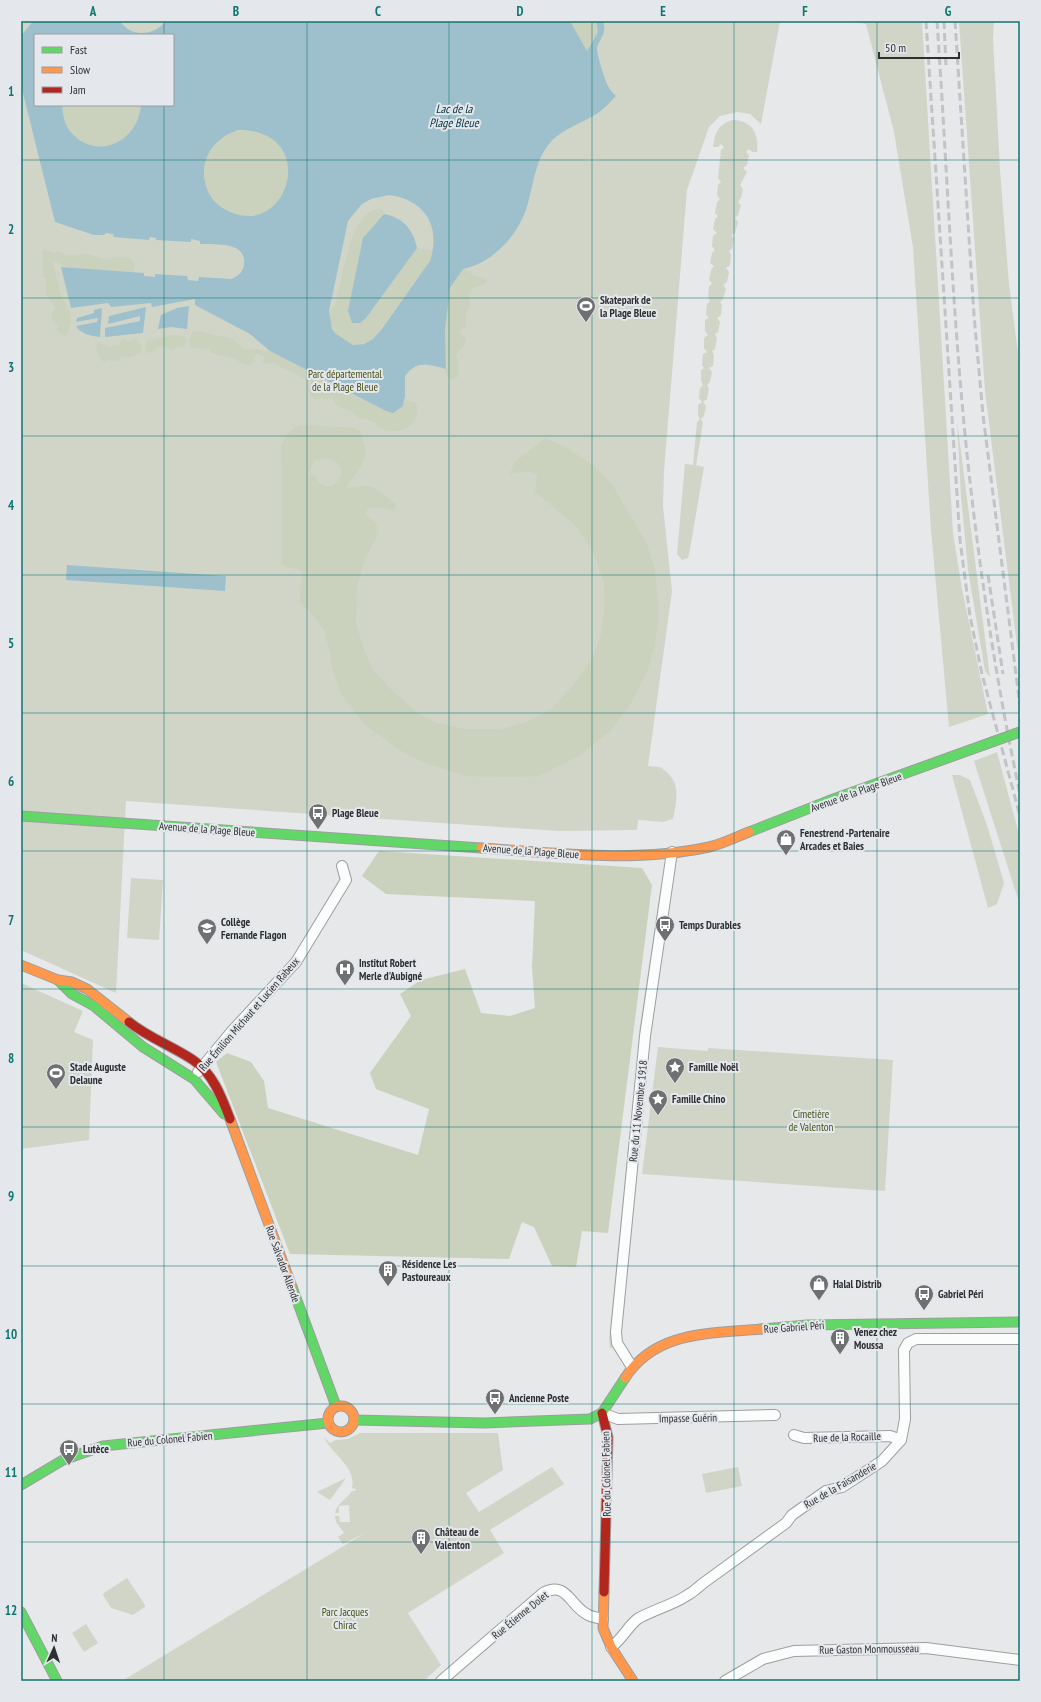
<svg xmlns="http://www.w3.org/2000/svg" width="1041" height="1702" font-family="'PT Sans Narrow',sans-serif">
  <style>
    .green { fill: #d0d5c8; fill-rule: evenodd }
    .forest { fill: #cad1bc; fill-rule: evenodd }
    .water { fill: #9dc0cc; fill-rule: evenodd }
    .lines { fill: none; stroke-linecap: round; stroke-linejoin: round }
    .street-casing { stroke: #9d9ea0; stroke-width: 12 }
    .fast-casing { stroke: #9d9ea0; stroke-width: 11 }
    .slow-casing { stroke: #9d9ea0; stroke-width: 11 }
    .jam-casing { stroke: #9d9ea0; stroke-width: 11 }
    .street { stroke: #fbfcfc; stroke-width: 10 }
    .fast { stroke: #63d668; stroke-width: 9 }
    .slow { stroke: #ff974d; stroke-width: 9 }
    .jam { stroke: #b3261e; stroke-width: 9 }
    .rail { stroke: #c3c3c4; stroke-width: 3; stroke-dasharray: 8 4; stroke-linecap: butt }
    .fast-bridge-casing { stroke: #9d9ea0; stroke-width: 11; stroke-linecap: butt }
    .fast-bridge { stroke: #63d668; stroke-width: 9 }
    .grid { fill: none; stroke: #0f766e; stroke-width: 1; stroke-opacity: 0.55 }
    .labels { text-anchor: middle; stroke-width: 4; stroke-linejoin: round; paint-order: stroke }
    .poi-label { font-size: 11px; font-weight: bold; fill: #2e2f31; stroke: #e4e7ec; text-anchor: start }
    .park-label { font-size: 11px; fill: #445113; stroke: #e4e7ec }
    .street-label { font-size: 11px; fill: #2e2f31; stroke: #e4e7ec }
    .water-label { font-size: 12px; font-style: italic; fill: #03333e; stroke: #e4e7ec }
    .neatline { fill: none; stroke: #0f766e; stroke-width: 1.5 }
    .grid-label { font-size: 13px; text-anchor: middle; font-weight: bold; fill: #0f766e }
  </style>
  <rect width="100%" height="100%" fill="#e6e8ea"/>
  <g class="green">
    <path d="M21 21H780L761 124 750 114 737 112 720 116 709 127 687 190 664 471 663 506 672 591 648 766 660 767C682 781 677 797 673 819L663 822 638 820 637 830 558 831 126 801 116 993 21 950ZM35 35H173V105H35Z"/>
    <polygon points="846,21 922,21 953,533 962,589 988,714 949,727 931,530 913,247 894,132 866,24"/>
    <polygon points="959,21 994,21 993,39 1000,170 1009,284 1020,368 1020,669 985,391"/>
    <path d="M733 120C753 121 759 134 757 152H752L749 149 746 152 749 155 747 165 743 168 747 172 740 185 743 189 741 198 738 202 741 205 738 215 735 218 738 222 735 233 731 235 734 239 732 249 729 251 731 255 730 265 726 268 729 272 727 282 723 285 726 289 723 299 720 302 722 305 721 315 717 318 720 322 718 332 715 334 717 338 715 349 712 351 714 355 713 366 709 368 712 372 710 382 707 385 709 389 707 399 703 402 706 406 704 416 701 419 703 423 696 465 704 467 689 555 688 558 682 560 677 554 685 464 693 465 697 422 700 419 698 415V405L702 402 699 398 700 388 703 385 701 381V370L704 368 702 365 703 354 707 352 704 348V338L708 335 705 331V320L709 318 706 314 707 304 710 301 708 297 709 287 712 283 709 280 711 270 714 266 710 263 712 253 715 250 712 246 713 236 717 233 713 229 715 219 718 216 715 213 717 202 720 199 717 195 718 185 721 182 718 178 721 150 724 147 721 144 718 147H713C715 133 718 124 733 120Z"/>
    <polygon points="957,421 990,677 985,671 968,570 961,496"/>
    <polygon points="997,752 1020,838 1020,898 1018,899 974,761"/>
    <polygon points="952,775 960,775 970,780 987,825 1004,883 997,904 988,908"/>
    <polygon points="131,878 163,880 159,940 127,938"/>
    <polygon points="661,886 665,887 643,1033 639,1032"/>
    <polygon points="21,983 83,1011 74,1032 93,1040 89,1140 21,1149"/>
    <polygon points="658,1047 708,1051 708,1048 893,1060 885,1191 642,1174"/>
    <polygon points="628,1147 632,1147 615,1347 610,1348 609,1339"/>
    <path d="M360 1433H498L503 1470 466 1493 479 1512 552 1467 564 1484 490 1530 504 1553 408 1613 441 1665 424 1681H122L365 1533 343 1544 338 1537 344 1533 336 1522 335 1516H339L340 1522H350L349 1505 339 1506V1513H335C337 1503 347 1499 352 1491H355L356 1489 352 1488C357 1467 331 1454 324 1437L330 1443 336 1440 348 1439Z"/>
    <polygon points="738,1467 742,1486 706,1493 702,1474"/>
    <polygon points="346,1478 330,1500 317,1492"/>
    <polygon points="127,1578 145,1605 145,1607 133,1615 111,1608 103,1595 104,1593"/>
    <polygon points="86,1624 98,1643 84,1652 72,1633"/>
  </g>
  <g class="forest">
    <polygon points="570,21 596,21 598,32 587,51"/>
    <path d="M62 105H141C138 143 95 162 70 131 64 124 63 114 62 105Z"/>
    <circle cx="246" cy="173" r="43"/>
    <path d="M375 209H382L384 214 363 238 366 318 417 248 434 250 430 261 373 339C348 353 331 337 329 311L335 306C340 286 350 228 365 216 368 213 372 211 375 209Z"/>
    <path d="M45 250 55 253 57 251 66 255 86 254 111 260 113 258 126 257 133 261 135 267 133 273C114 271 69 272 55 261L53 263 61 295 71 314V323L66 335H61L57 329 58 325 51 317 53 311H56C53 296 43 303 47 279L43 276 42 251Z"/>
    <path d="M463 269 470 272 473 276 484 278 487 281 485 284 473 288 469 293V301L471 304 466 313V327L461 329 459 334 466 338C465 350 461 347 456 355 460 366 460 366 458 377L450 380 445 371 447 366C445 334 441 295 463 269Z"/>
    <path d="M197 331 233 339 244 350 259 349 266 352 270 351 386 411 403 406 406 400 416 402C422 421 405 435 387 430 376 428 376 418 360 419 357 417 355 414 352 412 343 405 338 412 332 398L314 399 310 395 308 389 311 386 310 381 273 363 263 364 264 357 257 353 251 365C244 365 242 364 237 360 232 357 217 355 211 353L210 349 205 350 189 347 190 338 193 332Z"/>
    <polygon points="172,335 178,335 186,338 185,346 177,347 173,351 164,346 157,347 156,351 145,353 147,341"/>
    <path d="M136 338 142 348 141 353C134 356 130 359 122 356L117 361 108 360 104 362 98 356 96 346 98 343 107 345 109 347 115 345 119 346 123 339 128 342Z"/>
    <path d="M299 425 356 428 361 432 366 451 361 466 345 489C372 482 374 487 396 504L394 511 381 508H369L365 513 377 524 376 538 364 561 357 588 356 622 362 644 372 668 387 686 419 714 437 723 465 729H500L527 722 550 710 571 688 592 659 601 634 605 604 604 582 593 552 577 527 535 492 537 474 528 471 510 474 514 463 545 438 567 448 594 466 613 486 647 544 655 570 659 613 655 645 647 672 633 700 611 730 579 756 539 776 505 777 467 776 430 765 404 753 363 723 343 697 334 675 325 632 315 617 300 602 302 571 282 565 281 446 287 434ZM326 458C346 463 347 476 331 487 323 486 318 484 315 477L308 474 315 461Z"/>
    <polygon points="379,851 642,868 652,885 608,1233 582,1231 576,1267 552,1266 534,1227 522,1222 509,1259 290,1254 216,1062 227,1053 251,1062 264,1081 268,1108 418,1155 429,1109 376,1089 370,1073 411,1016 400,994 421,980 465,969 481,1013 510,1016 535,1008 532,968 535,901 386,894 362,876"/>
  </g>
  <g class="water">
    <path d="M33 21H120C131 38 154 36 166 21H570L587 51 598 32 596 21H603C607 33 601 37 597 47 596 53 605 80 608 86 610 90 613 93 616 96 610 102 605 108 598 113 583 123 561 129 549 144 535 162 534 182 528 203 520 234 493 263 463 269L450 288 445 330 446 369C429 365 418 359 405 376V396L403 406 393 413 386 411 270 351 250 334 195 305V299L152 307 151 303 111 307 108 303 71 308 61 267 144 273V276L155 277V274L187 276 188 280 198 281 199 277 232 279C238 276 243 272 244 265 247 241 216 245 200 244V241L191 239V242L156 240V238L150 237 149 240 114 237 113 234 106 233 104 235H94L55 222 21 85V36ZM35 35H173V105H141C138 143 95 162 70 131 64 124 63 114 62 105H35ZM238 130C320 129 290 238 230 212 219 207 211 200 207 189 197 162 212 139 238 130ZM389 195C426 200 441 227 430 261L381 330 373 339 364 344 353 345 336 334 332 329 329 311 348 221 362 204 371 199Z"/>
    <path d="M384 214C404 218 413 230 417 248L366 318 360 323H352L348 311 363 238Z"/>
    <polygon points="189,306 187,329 171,327 158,329 161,315 177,308"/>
    <polygon points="146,307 143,333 105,337 105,328 140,321 140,316 108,324 109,316"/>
    <path d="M102 308 100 337C91 336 81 334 76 326L97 322 98 318 76 322 77 318 94 313V310Z"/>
    <polygon points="67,565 226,576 225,591 66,580"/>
  </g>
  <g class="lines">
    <defs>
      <g id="street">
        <polyline points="198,1072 232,1031 296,962 346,880 342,866"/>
        <polyline points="632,1367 617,1343 616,1332 645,1036 672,852"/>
        <polyline points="602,1413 618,1419 775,1415"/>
        <polyline points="794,1435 804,1438 890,1436 901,1440"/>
        <path d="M611 1647C622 1640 629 1624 639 1618 662 1606 682 1603 702 1584L786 1523 792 1515 826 1491 842 1487 882 1461 901 1440 905 1419 904 1350 908 1343 916 1339H1020"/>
        <path d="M441 1681 543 1593C566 1581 569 1603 585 1613 590 1617 597 1618 603 1619"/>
        <polyline points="725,1681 763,1659 794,1651 926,1648 1020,1660"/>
      </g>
      <g id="fast">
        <polyline points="21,816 481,848"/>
        <polyline points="749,832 828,801 992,742"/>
        <polyline points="58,980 72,994 94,1006 143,1047 194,1079 224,1114"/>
        <polyline points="292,1287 336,1406"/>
        <polyline points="761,1329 807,1325 1020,1322"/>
        <polyline points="354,1420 484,1423 590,1419 602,1413 625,1378"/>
        <polyline points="21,1485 63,1460 103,1446 328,1423"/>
        <polyline points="21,1612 57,1681"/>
      </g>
      <g id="slow">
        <path d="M481 848C556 853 635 863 709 847 722 844 736 837 749 832"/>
        <polyline points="21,965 58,980 72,982 87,989 129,1022"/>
        <polyline points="230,1119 292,1287"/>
        <path d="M625 1378C656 1330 711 1334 761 1329"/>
        <circle cx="341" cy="1419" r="13"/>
        <polyline points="604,1592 603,1628 611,1647 633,1681"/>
      </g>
      <g id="jam">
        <path d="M129 1022C149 1038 172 1046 193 1060 213 1073 222 1098 230 1119"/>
        <polyline points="602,1413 608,1437 604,1592"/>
      </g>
    </defs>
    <use href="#street" class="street-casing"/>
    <use href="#fast" class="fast-casing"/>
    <use href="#slow" class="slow-casing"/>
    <use href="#jam" class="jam-casing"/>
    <use href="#street" class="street"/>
    <use href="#fast" class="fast"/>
    <use href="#slow" class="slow"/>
    <use href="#jam" class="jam"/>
    <g class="rail">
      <polyline points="926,21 960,540 970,616 982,674 1020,816"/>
      <path d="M937 21C947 165 952 310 967 454 979 568 996 681 1020 794"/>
      <polyline points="944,21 946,67"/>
      <polyline points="955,21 974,315 983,415 1020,706"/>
      <polyline points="988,575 1003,674"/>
    </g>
    <defs>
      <polyline id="fast-bridge" points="992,742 1020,732"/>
    </defs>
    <use href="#fast-bridge" class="fast-bridge-casing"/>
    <use href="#fast-bridge" class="fast-bridge"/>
  </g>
  <path class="grid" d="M164 21V35M307 21V1681M449 21V1681M592 21V1681M734 21V1681M877 21V1681M164 105V1681M21 160H1020M21 298H1020M21 436H1020M21 575H1020M21 713H1020M21 851H1020M21 989H1020M21 1127H1020M21 1266H1020M21 1404H1020M21 1542H1020"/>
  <defs>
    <symbol id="stadium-pin" viewBox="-11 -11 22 30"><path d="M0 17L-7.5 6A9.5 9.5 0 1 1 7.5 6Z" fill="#6e7072" stroke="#e4e7ec"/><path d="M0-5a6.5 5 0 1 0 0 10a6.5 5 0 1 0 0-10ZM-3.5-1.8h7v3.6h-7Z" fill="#fff"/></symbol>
    <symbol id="bus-pin" viewBox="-11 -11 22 30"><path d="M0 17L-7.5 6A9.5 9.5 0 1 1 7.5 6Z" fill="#6e7072" stroke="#e4e7ec"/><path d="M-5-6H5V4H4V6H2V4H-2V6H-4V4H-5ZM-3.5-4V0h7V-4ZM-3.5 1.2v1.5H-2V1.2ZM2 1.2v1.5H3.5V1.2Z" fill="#fff"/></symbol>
    <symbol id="shop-pin" viewBox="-11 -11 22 30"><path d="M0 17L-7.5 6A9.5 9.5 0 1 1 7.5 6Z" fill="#6e7072" stroke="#e4e7ec"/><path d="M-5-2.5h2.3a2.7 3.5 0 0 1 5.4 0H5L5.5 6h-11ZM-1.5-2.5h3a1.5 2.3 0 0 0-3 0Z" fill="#fff"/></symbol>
    <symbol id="school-pin" viewBox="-11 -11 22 30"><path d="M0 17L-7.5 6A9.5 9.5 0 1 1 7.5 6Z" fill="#6e7072" stroke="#e4e7ec"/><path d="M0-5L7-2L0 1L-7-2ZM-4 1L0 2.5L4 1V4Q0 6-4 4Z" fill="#fff"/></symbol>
    <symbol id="hospital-pin" viewBox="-11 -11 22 30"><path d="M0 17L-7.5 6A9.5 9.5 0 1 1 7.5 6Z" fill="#6e7072" stroke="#e4e7ec"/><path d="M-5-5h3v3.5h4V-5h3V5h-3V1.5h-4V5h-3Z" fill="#fff"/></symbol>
    <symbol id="sight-pin" viewBox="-11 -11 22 30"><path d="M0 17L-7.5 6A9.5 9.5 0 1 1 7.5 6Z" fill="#6e7072" stroke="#e4e7ec"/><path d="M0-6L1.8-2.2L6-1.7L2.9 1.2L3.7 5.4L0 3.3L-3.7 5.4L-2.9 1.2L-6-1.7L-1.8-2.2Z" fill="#fff"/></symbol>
    <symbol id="building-pin" viewBox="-11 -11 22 30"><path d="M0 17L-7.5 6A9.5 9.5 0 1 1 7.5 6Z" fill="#6e7072" stroke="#e4e7ec"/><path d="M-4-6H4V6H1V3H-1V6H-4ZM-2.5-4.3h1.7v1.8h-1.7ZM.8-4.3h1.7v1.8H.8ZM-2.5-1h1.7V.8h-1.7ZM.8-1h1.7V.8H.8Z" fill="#fff"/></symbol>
  </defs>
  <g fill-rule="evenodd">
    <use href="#stadium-pin" x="575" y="295" width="22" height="30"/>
    <use href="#bus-pin" x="307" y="802" width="22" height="30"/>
    <use href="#shop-pin" x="775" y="828" width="22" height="30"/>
    <use href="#bus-pin" x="654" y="914" width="22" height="30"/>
    <use href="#school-pin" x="196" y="917" width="22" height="30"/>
    <use href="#hospital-pin" x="334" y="958" width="22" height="30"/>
    <use href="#sight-pin" x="664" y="1056" width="22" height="30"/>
    <use href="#stadium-pin" x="45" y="1062" width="22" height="30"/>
    <use href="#sight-pin" x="647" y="1088" width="22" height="30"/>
    <use href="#building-pin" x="377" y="1259" width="22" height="30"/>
    <use href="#shop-pin" x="808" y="1273" width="22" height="30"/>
    <use href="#bus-pin" x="913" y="1283" width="22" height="30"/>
    <use href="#building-pin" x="829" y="1327" width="22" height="30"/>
    <use href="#bus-pin" x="484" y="1387" width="22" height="30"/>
    <use href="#bus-pin" x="58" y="1438" width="22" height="30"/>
    <use href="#building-pin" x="410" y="1527" width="22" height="30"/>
  </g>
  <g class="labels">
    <g class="poi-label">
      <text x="600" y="304">Skatepark de<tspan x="600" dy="13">la Plage Bleue</tspan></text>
      <text x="332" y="817">Plage Bleue</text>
      <text x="800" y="837">Fenestrend -Partenaire<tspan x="800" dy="13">Arcades et Baies</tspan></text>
      <text x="221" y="926">Collège<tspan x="221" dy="13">Fernande Flagon</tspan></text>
      <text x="679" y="929">Temps Durables</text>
      <text x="359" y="967">Institut Robert<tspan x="359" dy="13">Merle d'Aubigné</tspan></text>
      <text x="70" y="1071">Stade Auguste<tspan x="70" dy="13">Delaune</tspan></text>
      <text x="689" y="1071">Famille Noël</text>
      <text x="672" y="1103">Famille Chino</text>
      <text x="402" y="1268">Résidence Les<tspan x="402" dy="13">Pastoureaux</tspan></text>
      <text x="833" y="1288">Halal Distrib</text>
      <text x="938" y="1298">Gabriel Péri</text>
      <text x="854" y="1336">Venez chez<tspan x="854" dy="13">Moussa</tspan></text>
      <text x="509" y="1402">Ancienne Poste</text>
      <text x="83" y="1453">Lutèce</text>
      <text x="435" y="1536">Château de<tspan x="435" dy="13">Valenton</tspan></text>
    </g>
    <g class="park-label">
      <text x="345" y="378">Parc départemental<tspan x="345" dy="13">de la Plage Bleue</tspan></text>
      <text x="811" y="1118">Cimetière<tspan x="811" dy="13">de Valenton</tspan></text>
      <text x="345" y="1616">Parc Jacques<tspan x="345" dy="13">Chirac</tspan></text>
    </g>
    <g class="street-label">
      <text transform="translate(856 792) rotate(-20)" y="4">Avenue de la Plage Bleue</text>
      <text transform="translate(207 829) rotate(4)" y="4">Avenue de la Plage Bleue</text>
      <text transform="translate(531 851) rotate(4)" y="4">Avenue de la Plage Bleue</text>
      <text transform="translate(249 1014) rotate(-49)" y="4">Rue Émilion Michaut et Lucien Rabeux</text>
      <text transform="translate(638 1111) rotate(-84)" y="4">Rue du 11 Novembre 1918</text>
      <text transform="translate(283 1264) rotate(70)" y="4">Rue Salvador Allende</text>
      <text transform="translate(794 1327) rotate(-4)" y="4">Rue Gabriel Péri</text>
      <text transform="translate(688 1418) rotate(-1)" y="4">Impasse Guérin</text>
      <text transform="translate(847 1437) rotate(-2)" y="4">Rue de la Rocaille</text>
      <text transform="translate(170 1439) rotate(-5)" y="4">Rue du Colonel Fabien</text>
      <text transform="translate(606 1474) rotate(-91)" y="4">Rue du Colonel Fabien</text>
      <text transform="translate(840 1485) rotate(-30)" y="4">Rue de la Faisanderie</text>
      <text transform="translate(520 1615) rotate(-39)" y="4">Rue Étienne Dolet</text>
      <text transform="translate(869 1649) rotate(-1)" y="4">Rue Gaston Monmousseau</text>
    </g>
    <g class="water-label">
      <text x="454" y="113">Lac de la<tspan x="454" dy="14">Plage Bleue</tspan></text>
    </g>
  </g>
  <rect width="1041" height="1702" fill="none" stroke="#e4e7ec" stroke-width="44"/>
  <rect x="34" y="34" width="140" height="72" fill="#e4e7ec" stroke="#9b9da1"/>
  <rect x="42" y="47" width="20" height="6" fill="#63d668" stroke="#9b9da1"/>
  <text x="70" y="54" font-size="12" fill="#2e2f31">Fast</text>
  <rect x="42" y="67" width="20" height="6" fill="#ff974d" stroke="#9b9da1"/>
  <text x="70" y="74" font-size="12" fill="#2e2f31">Slow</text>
  <rect x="42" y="87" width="20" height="6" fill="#b3261e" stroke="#9b9da1"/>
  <text x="70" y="94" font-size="12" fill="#2e2f31">Jam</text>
  <g transform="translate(54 1648) rotate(3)" stroke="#e4e7ec" stroke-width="3" paint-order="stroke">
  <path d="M0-3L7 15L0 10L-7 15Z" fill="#2e2f31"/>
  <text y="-6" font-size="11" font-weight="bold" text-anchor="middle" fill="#2e2f31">N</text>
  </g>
  <path d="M879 52v6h80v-6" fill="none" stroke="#2e2f31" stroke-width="2"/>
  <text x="885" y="52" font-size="12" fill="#2e2f31" stroke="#e4e7ec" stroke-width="3" paint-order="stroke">50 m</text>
  <rect x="22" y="22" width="997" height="1658" class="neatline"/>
  <g class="grid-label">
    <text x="93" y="16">A</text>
    <text x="236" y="16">B</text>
    <text x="378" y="16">C</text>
    <text x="520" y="16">D</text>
    <text x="663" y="16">E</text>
    <text x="805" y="16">F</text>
    <text x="948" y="16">G</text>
    <text x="11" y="96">1</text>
    <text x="11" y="234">2</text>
    <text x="11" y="372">3</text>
    <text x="11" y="510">4</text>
    <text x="11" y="648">5</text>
    <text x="11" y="786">6</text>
    <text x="11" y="925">7</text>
    <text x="11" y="1063">8</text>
    <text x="11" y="1201">9</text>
    <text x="11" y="1339">10</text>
    <text x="11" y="1477">11</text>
    <text x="11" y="1615">12</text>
  </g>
</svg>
